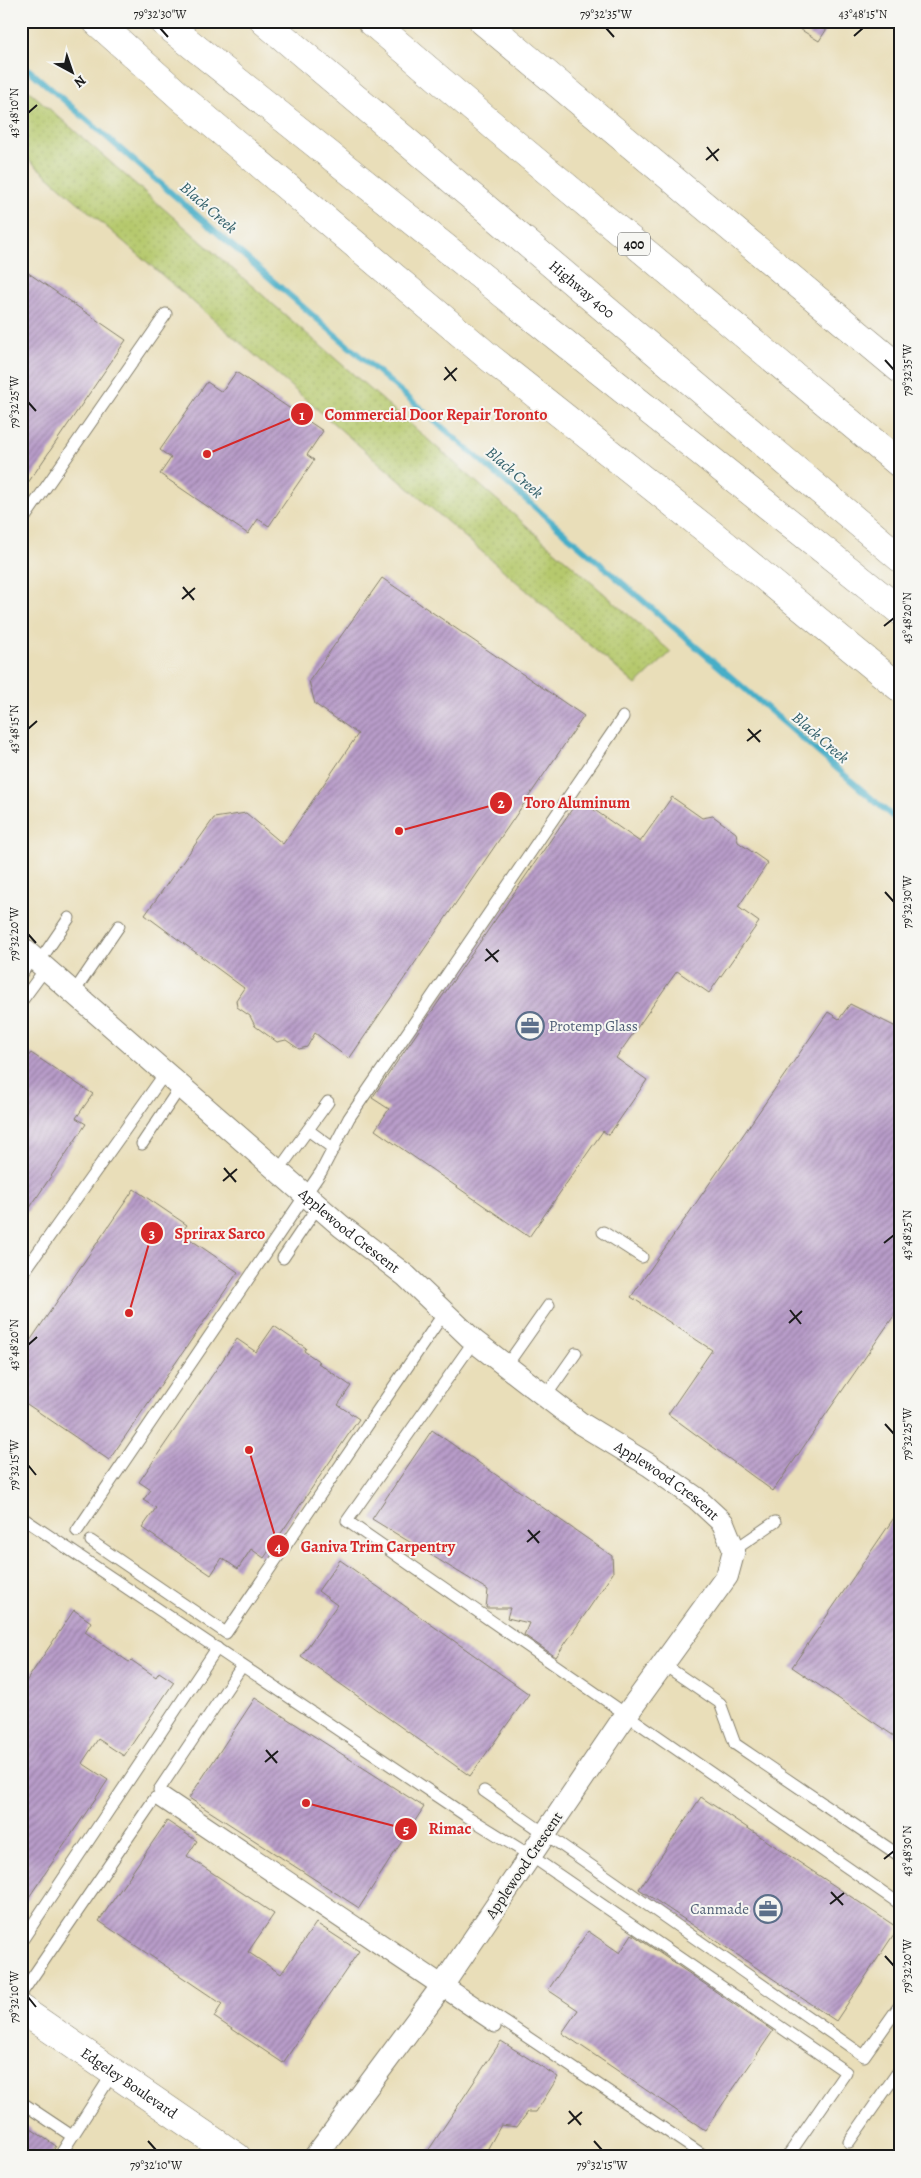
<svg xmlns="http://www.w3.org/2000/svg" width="921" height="2178" font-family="Alegreya,serif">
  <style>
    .grass { fill: url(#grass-dots); stroke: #697244 }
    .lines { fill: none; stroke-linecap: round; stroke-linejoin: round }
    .stream { stroke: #47aec7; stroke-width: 6 }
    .building { fill: url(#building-hatch) }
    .service-casing { stroke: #827d6a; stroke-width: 13 }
    .minor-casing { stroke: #827d6a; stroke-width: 24 }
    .tertiary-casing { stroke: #827d6a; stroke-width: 29 }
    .motorway-casing { stroke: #827d6a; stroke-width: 29 }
    .service { stroke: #fff; stroke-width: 11 }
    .minor { stroke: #fff; stroke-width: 22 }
    .tertiary { stroke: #fff; stroke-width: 28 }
    .motorway { stroke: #fff; stroke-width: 28 }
    .ticks { fill: none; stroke: #1c1c1c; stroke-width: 2 }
    .labels { text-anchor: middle; stroke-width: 4; stroke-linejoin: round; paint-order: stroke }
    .shield { fill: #f6f6f2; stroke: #5d5d5c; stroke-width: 1 }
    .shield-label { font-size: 14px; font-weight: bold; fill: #1c1c1c }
    .street-label { font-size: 15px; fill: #1c1c1c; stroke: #f6f6f2 }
    .service-label { font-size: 15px; fill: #4e5e75; stroke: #f6f6f2; text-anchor: start }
    .water-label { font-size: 16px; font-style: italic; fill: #2f5e69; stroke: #f6f6f2 }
    .leader { fill: none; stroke: #d62828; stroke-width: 2 }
    .callout-dot { fill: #d62828; stroke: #f6f6f2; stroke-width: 2 }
    .mark-label { font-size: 15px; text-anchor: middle; font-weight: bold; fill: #fff }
    .callout-label { font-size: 16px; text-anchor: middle; font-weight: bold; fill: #d62828; stroke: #f6f6f2; stroke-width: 4; stroke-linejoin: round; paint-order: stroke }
    .neatline { fill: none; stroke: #1c1c1c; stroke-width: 2 }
    .ticks-label { font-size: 12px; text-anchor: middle; fill: #1c1c1c }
  </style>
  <defs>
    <pattern id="grass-dots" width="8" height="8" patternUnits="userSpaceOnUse" patternTransform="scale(1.25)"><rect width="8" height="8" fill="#b6c96d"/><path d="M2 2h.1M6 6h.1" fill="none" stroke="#9cac5e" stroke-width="1.8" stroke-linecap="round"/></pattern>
    <pattern id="building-hatch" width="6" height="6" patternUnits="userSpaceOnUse" patternTransform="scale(1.25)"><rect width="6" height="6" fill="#b89cc9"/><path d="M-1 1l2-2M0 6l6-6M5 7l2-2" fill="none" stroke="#957ea2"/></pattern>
  </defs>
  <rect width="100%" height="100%" fill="#f6f6f2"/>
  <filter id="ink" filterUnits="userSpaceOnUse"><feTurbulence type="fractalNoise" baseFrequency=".02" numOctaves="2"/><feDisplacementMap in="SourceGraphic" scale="10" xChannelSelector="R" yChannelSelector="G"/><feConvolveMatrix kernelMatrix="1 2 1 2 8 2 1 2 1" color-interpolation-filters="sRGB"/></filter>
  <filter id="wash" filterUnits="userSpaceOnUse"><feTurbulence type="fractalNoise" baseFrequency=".0096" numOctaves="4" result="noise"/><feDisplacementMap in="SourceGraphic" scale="20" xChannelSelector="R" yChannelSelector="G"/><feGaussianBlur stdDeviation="1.12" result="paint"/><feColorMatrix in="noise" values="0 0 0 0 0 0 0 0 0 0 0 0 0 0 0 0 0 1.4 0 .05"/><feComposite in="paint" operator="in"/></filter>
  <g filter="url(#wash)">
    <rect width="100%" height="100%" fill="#e9deb9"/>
    <polygon class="grass" points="21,84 671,652 636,685 21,153"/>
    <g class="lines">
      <polyline class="stream" points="21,63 900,823"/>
    </g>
    <g id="blocks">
      <g class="building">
        <polygon points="787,21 832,21 819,41"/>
        <polygon points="21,268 126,340 21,493"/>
        <polygon points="236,372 323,431 307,455 314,460 269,526 258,519 248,534 160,474 171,458 160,450 207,382 222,392"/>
        <polygon points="382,578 584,716 349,1059 315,1033 307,1047 299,1049 286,1040 277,1042 255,1026 250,1016 237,1007 236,1000 244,988 145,915 214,818 246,813 283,844 358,734 315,704 309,681"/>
        <polygon points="672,797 702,818 713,816 736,833 738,842 768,863 738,907 759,922 709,993 677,971 616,1058 647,1080 609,1135 603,1131 529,1237 375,1130 389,1109 372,1098 579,799 640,842"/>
        <polygon points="850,1004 900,1029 900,1307 773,1491 668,1414 712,1350 631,1297 828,1012 839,1019"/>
        <polygon points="31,1053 93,1094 76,1118 86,1124 21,1221 21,1054 27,1058"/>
        <polygon points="134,1189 187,1225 181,1233 238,1272 109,1460 21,1400 21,1354"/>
        <polygon points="274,1326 306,1348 304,1351 320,1362 318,1363 351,1386 338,1405 359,1419 264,1558 251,1549 238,1569 222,1558 211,1575 142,1528 156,1508 143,1500 151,1490 139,1482 237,1339 256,1352"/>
        <polygon points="432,1430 612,1556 613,1573 556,1657 524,1635 529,1623 507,1618 510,1608 486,1608 488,1590 372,1519"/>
        <polygon points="900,1509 900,1740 792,1667"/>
        <polygon points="340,1560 529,1694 470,1776 301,1656 337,1605 318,1591"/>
        <polygon points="74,1610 91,1622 85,1632 129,1662 131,1660 156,1677 159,1672 174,1682 124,1756 98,1739 82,1763 108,1780 21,1909 21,1689"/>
        <polygon points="255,1698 424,1807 359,1908 189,1798"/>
        <polygon points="701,1797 898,1928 836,2021 639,1889"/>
        <polygon points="167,1821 197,1841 187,1856 274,1914 248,1952 281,1974 316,1923 359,1951 283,2063 214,2017 222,2004 99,1921"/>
        <polygon points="588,1931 620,1953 632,1934 773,2031 705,2130 562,2033 578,2010 548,1990"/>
        <polygon points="501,2041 558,2077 536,2112 528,2112 517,2127 501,2125 483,2157 424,2157"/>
        <polygon points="21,2122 56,2146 49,2157 21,2157"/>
      </g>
    </g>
  </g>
  <g filter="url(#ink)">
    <use href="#blocks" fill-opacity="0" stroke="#827d6a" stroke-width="1"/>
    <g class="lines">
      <defs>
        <g id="service">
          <polyline points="21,523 166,314"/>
          <polyline points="39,962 69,918"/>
          <polyline points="21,974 33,957"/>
          <polyline points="74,992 119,926"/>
          <polyline points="21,1002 46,968"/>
          <polyline points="308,1130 334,1149"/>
          <polyline points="142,1144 181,1086"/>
          <polyline points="278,1171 328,1102"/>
          <polyline points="603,1232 642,1257"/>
          <polyline points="283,1258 318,1206"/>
          <polyline points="21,1276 166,1072"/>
          <polyline points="474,1341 347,1521 900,1904"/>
          <polyline points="506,1366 549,1305"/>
          <polyline points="545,1397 576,1353"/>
          <polyline points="21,1517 465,1815 531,1856 846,2072 787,2157"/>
          <polyline points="77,1531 321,1172 349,1118 623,717"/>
          <polyline points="91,1541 226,1633 444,1313"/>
          <polyline points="734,1550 775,1522"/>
          <polyline points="663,1664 720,1703 735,1744 900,1856"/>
          <polyline points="242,1666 159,1790 706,2157"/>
          <polyline points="484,1791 864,2056 900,2005"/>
          <polyline points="21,1942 217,1648"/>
          <polyline points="21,1994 155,1798 495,2027"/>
          <polyline points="21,2102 72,2136"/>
          <polyline points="849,2142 900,2069"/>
          <polyline points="59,2157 113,2073"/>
        </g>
        <g id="minor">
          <path id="s1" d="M21 947 341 1226 406 1276 474 1341 580 1423 649 1465 696 1498 723 1523 734 1550 727 1576 619 1725 440 1989 315 2157"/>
        </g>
        <g id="tertiary">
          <path id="s2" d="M21 2009 237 2157"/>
        </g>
        <g id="motorway">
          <polyline points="96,21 183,99 490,358 722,542 900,688"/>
          <polyline points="162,21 900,611"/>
          <path id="s3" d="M264 21 900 558"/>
          <polyline points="371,21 509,139 900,464"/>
          <polyline points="483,21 900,369"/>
        </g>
      </defs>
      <use href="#service" class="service-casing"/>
      <use href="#minor" class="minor-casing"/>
      <use href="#tertiary" class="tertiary-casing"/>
      <use href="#motorway" class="motorway-casing"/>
      <use href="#service" class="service"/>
      <use href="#minor" class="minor"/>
      <use href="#tertiary" class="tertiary"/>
      <use href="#motorway" class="motorway"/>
    </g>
  </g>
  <path class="ticks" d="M160 28 168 37M606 28 614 37M854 36 863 28M28 113 37 105M707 147 718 161M706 160 719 149M885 360 894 370M445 367 456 381M444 380 457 368M28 402 36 411M183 587 194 600M182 599 195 588M884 626 894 618M28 729 37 721M748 729 760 742M747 741 761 730M885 892 894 902M28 934 36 943M486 949 498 962M485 961 499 950M224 1168 236 1182M223 1181 237 1169M884 1243 894 1235M790 1310 801 1324M789 1323 802 1311M28 1345 37 1337M885 1424 894 1434M28 1465 36 1475M528 1530 539 1543M527 1542 540 1531M266 1750 277 1763M265 1762 278 1751M884 1859 894 1851M831 1892 843 1905M830 1904 844 1893M885 1956 894 1966M28 1997 36 2007M569 2111 581 2125M568 2124 582 2112M148 2141 156 2150M594 2141 602 2150"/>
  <defs>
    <symbol id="office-ring" viewBox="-11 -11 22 22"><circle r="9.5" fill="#f6f6f2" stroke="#5c6f8a" stroke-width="1.5"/><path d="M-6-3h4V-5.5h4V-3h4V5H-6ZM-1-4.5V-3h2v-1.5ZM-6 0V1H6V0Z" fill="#5c6f8a"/></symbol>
  </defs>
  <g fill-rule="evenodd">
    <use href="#office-ring" x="514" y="1010" width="32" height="32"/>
    <use href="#office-ring" x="752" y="1893" width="32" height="32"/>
  </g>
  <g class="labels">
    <rect class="shield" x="618" y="232.5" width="32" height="23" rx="4"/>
    <g class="shield-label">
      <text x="634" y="249">400</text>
    </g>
    <g class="street-label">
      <text dy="5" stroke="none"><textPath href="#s3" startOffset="416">Highway 400</textPath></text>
      <text dy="5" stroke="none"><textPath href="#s1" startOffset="434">Applewood Crescent</textPath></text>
      <text dy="5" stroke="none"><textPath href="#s1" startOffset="839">Applewood Crescent</textPath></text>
      <text transform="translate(524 1865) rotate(-56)" y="5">Applewood Crescent</text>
      <text dy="5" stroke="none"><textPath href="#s2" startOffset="131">Edgeley Boulevard</textPath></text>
    </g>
    <g class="service-label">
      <text x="549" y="1031">Protemp Glass</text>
      <text x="749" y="1914" text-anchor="end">Canmade</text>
    </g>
    <g class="water-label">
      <text transform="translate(209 207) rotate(41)" y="6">Black Creek</text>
      <text transform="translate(515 472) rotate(41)" y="6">Black Creek</text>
      <text transform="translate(821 737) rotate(41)" y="6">Black Creek</text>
    </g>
  </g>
  <path class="leader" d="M207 454L302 414M399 831L501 803M129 1313L152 1233M249 1450L278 1546M306 1803L406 1829"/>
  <g class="callout-dot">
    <circle cx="207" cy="454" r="5"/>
    <circle cx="399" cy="831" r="5"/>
    <circle cx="129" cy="1313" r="5"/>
    <circle cx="249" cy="1450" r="5"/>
    <circle cx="306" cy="1803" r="5"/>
    <circle cx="302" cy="414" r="12"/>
    <circle cx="501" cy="803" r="12"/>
    <circle cx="152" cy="1233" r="12"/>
    <circle cx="278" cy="1546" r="12"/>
    <circle cx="406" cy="1829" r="12"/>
  </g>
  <g class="mark-label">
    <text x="302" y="420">1</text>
    <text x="501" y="808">2</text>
    <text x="152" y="1239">3</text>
    <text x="278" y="1552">4</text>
    <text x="406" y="1834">5</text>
  </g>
  <g class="callout-label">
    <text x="436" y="420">Commercial Door Repair Toronto</text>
    <text x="577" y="808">Toro Aluminum</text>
    <text x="220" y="1239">Sprirax Sarco</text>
    <text x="378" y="1552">Ganiva Trim Carpentry</text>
    <text x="450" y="1834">Rimac</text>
  </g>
  <rect width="921" height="2178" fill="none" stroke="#f6f6f2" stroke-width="55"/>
  <g transform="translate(72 72) rotate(140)" stroke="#f6f6f2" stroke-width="4" paint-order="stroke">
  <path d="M0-4L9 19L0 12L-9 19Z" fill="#1c1c1c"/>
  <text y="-8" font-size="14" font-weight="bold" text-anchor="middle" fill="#1c1c1c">N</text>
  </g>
  <rect x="28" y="28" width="866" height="2122" class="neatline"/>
  <g class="ticks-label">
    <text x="160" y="18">79°32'30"W</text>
    <text x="606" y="18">79°32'35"W</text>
    <text x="863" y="18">43°48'15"N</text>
    <text transform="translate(14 113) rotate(-90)" y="4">43°48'10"N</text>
    <text transform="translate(907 370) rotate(-90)" y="4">79°32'35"W</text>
    <text transform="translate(14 402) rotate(-90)" y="4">79°32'25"W</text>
    <text transform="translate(907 618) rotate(-90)" y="4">43°48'20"N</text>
    <text transform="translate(14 729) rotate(-90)" y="4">43°48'15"N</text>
    <text transform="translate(907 902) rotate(-90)" y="4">79°32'30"W</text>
    <text transform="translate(14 934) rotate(-90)" y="4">79°32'20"W</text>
    <text transform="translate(907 1235) rotate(-90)" y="4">43°48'25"N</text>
    <text transform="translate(14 1345) rotate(-90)" y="4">43°48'20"N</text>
    <text transform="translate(907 1434) rotate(-90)" y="4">79°32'25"W</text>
    <text transform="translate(14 1465) rotate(-90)" y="4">79°32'15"W</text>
    <text transform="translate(907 1851) rotate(-90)" y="4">43°48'30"N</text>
    <text transform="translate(907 1966) rotate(-90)" y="4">79°32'20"W</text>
    <text transform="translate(14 1997) rotate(-90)" y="4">79°32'10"W</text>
    <text x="156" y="2169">79°32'10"W</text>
    <text x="602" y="2169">79°32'15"W</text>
  </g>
</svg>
